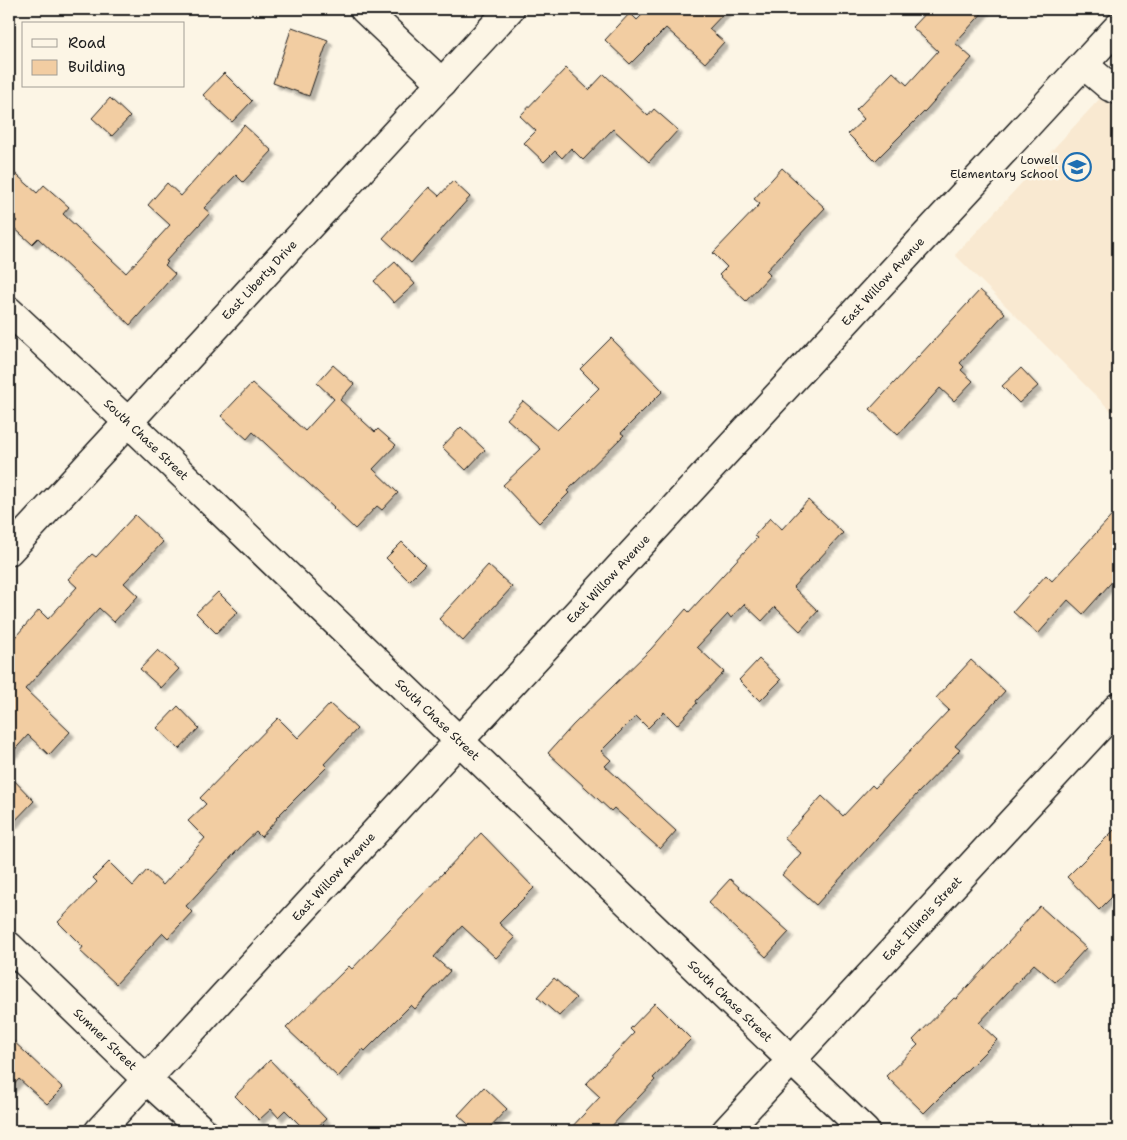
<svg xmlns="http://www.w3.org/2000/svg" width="1127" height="1140" font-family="'Shantell Sans',sans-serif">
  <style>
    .built { fill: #f9e9d1 }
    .building { fill: #f2cda2; stroke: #1c1c1c; filter: url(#shadow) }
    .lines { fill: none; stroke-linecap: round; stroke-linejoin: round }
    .minor-casing { stroke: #1c1c1c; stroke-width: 31 }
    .minor { stroke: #fcf5e5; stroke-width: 28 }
    .labels { text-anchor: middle; stroke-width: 5; stroke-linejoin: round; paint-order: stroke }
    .poi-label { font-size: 12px; fill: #1c1c1c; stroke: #fcf5e5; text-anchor: end }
    .street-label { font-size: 12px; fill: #1c1c1c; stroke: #fcf5e5 }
  </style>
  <defs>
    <filter id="shadow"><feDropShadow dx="4.5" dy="4.5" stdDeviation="1" flood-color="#0004"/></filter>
  </defs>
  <rect width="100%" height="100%" fill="#fcf5e5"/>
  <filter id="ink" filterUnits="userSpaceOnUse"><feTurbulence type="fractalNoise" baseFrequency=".02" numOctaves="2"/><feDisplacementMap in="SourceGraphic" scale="10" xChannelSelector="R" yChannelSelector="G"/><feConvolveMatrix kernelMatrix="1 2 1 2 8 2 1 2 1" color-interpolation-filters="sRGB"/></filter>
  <g filter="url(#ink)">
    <polygon class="built" points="1118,79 1118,418 955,255"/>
    <g class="building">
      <polygon points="646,9 728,9 709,29 724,42 705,63 666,28 630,64 605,40 630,13 637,20 647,10"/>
      <polygon points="929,9 986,9 955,43 972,58 926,110 875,161 848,134 864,119 856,110 893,72 907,85 938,51 912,27"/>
      <polygon points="292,27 328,40 309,96 273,83"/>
      <polygon points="566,68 589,90 604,74 648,116 654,109 678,130 649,162 613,129 583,160 571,148 562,158 555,151 544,162 524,143 536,131 520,116"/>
      <polygon points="224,73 252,101 232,122 203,95"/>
      <polygon points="110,98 130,117 112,136 92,118"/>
      <polygon points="244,125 272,151 243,182 236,175 204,208 210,213 166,261 168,262 165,265 175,274 130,325 38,238 32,244 12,226 17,221 9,213 9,168 37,193 44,185 69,207 63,214 126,273 170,225 148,205 167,183 181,196"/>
      <polygon points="782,168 825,208 766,271 770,275 746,301 719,275 727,267 713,253 760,204 754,199"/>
      <polygon points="453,181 470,197 411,263 383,238 429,187 439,196"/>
      <polygon points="395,262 415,284 394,303 374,281"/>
      <polygon points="980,290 1005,313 960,363 964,367 961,370 973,381 954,401 940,388 898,435 870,409"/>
      <polygon points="611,338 663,391 621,433 624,435 567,491 569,493 539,523 503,485 541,449 507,419 523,401 557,430 599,388 580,369"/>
      <polygon points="333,365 354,384 340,400 375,432 378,429 396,445 373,469 398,493 382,510 377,506 355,529 333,508 334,507 253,432 247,439 221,416 252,383 305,431 334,399 317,383"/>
      <polygon points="1021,368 1038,386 1019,403 1002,386"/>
      <polygon points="461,427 485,450 466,470 442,447"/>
      <polygon points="808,500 843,533 793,587 818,611 800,631 775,607 762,621 744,604 731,618 728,614 697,647 724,672 696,701 697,703 677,725 664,712 648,728 636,716 601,751 611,760 605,766 676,831 660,849 614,808 611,811 548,753 573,725 651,649 686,609 689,612 757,538 754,536 770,518 782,529"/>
      <polygon points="1118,509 1118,575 1083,614 1068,600 1038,634 1013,612 1046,575 1052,581"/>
      <polygon points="135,515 163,542 124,583 138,596 114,622 99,608 25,689 70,732 49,755 28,735 9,756 9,644 39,610 48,619 77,587 68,579 92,554 96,557"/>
      <polygon points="402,542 425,565 409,581 386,558"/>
      <polygon points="488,565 512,587 463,641 439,619"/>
      <polygon points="218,592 238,612 216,633 196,613"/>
      <polygon points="158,650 179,669 161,688 140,669"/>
      <polygon points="759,659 781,680 760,701 739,680"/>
      <polygon points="971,660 1005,691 955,746 960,750 917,794 816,905 782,875 801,853 784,838 822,796 843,816 872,785 875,788 949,710 936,698"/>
      <polygon points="330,704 357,729 324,764 327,767 276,818 277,819 261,837 256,832 246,841 186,906 192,912 168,938 163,933 116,984 80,951 83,947 58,922 97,882 93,878 109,862 133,886 147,870 163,885 205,838 188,821 206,804 200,798 278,718 298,738"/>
      <polygon points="178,706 199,728 179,749 157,728"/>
      <polygon points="9,775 34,801 9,827"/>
      <polygon points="1118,826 1118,891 1099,910 1067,877"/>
      <polygon points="481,833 534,888 499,923 515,938 496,958 462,926 434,957 450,971 415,1009 411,1005 365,1051 363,1049 338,1077 286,1028 349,966 352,969"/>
      <polygon points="730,879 789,932 766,957 708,903"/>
      <polygon points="1040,906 1086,948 1055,982 1034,964 979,1023 997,1040 924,1113 886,1076 918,1045 913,1040 954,998 956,999 1019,931 1018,930"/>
      <polygon points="554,978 576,998 559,1016 537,997"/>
      <polygon points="655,1003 691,1039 653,1078 655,1080 607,1131 568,1131 600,1097 586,1084 634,1033 630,1029"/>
      <polygon points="9,1037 63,1088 47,1104 19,1079 9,1090"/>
      <polygon points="270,1060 326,1119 313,1131 306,1131 285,1110 278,1117 271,1109 259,1120 235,1096"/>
      <polygon points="484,1087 507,1109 486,1131 476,1131 458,1115"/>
    </g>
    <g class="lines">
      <defs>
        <g id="minor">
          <polyline points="364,9 442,83"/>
          <polyline points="1084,65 1110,87 1118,90"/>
          <path id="s1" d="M9 311 128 422 865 1131"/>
          <path id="s2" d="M9 551 510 9"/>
          <path id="s3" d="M9 946 147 1080 203 1131"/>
          <path id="s4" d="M99 1131 1118 27"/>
          <path id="s5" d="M726 1131 1118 707"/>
        </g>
      </defs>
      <use href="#minor" class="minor-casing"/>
      <use href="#minor" class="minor"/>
    </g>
  </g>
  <defs>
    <symbol id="school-ring" viewBox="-11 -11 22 22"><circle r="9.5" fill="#fcf5e5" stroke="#1f6fb2" stroke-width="1.5"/><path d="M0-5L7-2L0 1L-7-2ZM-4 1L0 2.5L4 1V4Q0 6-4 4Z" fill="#1f6fb2"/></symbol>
  </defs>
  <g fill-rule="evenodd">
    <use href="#school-ring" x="1061" y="151" width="32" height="32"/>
  </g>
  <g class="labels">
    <g class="poi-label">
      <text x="1058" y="164">Lowell<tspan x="1058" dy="14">Elementary School</tspan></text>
    </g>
    <g class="street-label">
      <text dy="4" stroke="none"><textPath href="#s2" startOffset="369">East Liberty Drive</textPath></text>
      <text dy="4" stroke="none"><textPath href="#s4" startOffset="1156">East Willow Avenue</textPath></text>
      <text dy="4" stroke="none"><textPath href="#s1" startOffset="188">South Chase Street</textPath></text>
      <text dy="4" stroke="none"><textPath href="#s4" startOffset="751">East Willow Avenue</textPath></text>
      <text dy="4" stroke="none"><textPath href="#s1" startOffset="592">South Chase Street</textPath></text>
      <text dy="4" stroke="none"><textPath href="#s4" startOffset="346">East Willow Avenue</textPath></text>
      <text dy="4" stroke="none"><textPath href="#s5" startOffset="289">East Illinois Street</textPath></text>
      <text dy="4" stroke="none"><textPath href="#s1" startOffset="998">South Chase Street</textPath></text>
      <text dy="4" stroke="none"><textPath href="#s3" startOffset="134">Sumner Street</textPath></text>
    </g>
  </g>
  <rect width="1127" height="1140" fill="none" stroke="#fcf5e5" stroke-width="30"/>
  <rect x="15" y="15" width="1097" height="1110" fill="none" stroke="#1c1c1c" stroke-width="2" filter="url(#ink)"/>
  <rect x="22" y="22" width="162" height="65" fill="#fcf5e5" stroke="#a29e95"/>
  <rect x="32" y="39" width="25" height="8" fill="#fcf5e5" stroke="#a29e95"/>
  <text x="68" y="48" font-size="15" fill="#1c1c1c">Road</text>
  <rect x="32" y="60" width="25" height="15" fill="#f2cda2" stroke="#a29e95"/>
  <text x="68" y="72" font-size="15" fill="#1c1c1c">Building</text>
</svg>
